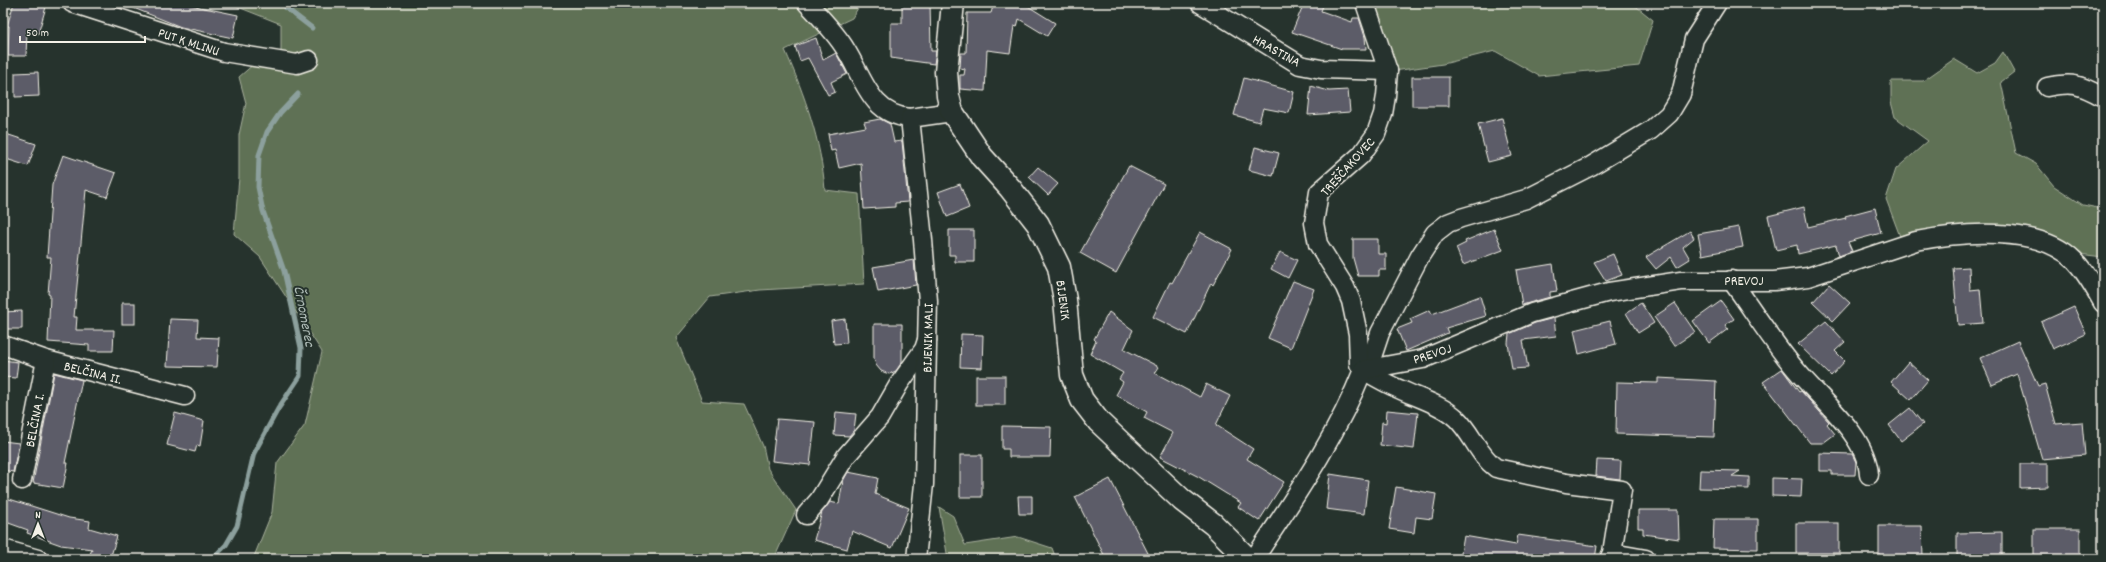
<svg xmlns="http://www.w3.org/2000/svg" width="2106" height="562" font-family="Dekko,sans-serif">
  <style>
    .green { fill: #5e7154; stroke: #a9b19e }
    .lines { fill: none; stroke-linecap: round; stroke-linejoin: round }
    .stream { stroke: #8ca09d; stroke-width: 5 }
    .building { fill: #5c5b67; stroke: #f4f1e8 }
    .minor-casing { stroke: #f4f1e8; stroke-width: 21 }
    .major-casing { stroke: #f4f1e8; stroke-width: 25 }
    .minor { stroke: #26332d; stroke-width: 18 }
    .major { stroke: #26332d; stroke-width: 22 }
    .labels { text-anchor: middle; stroke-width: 4; stroke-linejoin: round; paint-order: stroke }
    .street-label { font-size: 14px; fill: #f4f1e8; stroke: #26332d }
    .water-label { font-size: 15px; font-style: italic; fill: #aebbb6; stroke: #26332d }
  </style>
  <rect width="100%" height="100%" fill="#26332d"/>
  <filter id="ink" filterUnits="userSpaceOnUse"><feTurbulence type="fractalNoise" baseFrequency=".025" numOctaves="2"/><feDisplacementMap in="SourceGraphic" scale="8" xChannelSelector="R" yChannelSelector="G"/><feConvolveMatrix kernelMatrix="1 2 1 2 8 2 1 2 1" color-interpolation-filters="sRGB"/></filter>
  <g filter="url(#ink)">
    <g class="green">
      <path d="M228 3H861L852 18 785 50C805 96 821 140 825 190L859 194 864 284 760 290 710 297 676 338 702 401 744 404 763 446 768 469 796 510 774 559H253L272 512 277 463 305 425 322 352 260 257 234 234 239 178V135L246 103 239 77 255 63 281 59V24Z"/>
      <polygon points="1370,3 1632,3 1653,20 1639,66 1539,76 1495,51 1443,64 1394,71"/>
      <polygon points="2003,52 2014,72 2001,82 2016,153 2036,164 2054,186 2083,205 2103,209 2103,257 2079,254 2040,233 1901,239 1886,199 1896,169 1928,141 1895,117 1891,102 1891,81 1923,81 1954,59 1977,73 1995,63"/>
      <polygon points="939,507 953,516 965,545 1018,537 1052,548 1056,559 948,559"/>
    </g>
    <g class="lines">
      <g class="stream">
        <polyline points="286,8 312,28"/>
        <polyline points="212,559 226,545 237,526 254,453 278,409 300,376 301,348 284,271 263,211 258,187 259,155 267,132 280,113 298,94"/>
      </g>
    </g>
    <g class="building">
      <polygon points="14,3 34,3 46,7 38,34 27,31 26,56 8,56 9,26 7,26"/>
      <polygon points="121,3 180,3 238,15 233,38 181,27"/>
      <polygon points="930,3 931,51 936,51 934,64 891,58 891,23 902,23 902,4"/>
      <polygon points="994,3 1023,3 1055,23 1047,36 1019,19 1017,27 1014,26 1010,53 987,50 985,91 960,89 960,75 964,75 965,69 960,68 961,53 966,53 967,13 991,13"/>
      <polygon points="1304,3 1324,3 1321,11 1352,22 1353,18 1359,18 1365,37 1366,49 1342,49 1292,32"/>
      <polygon points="816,38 823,60 836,53 847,74 831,82 835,92 828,95 808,58 800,61 795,46"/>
      <polygon points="38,72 39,96 15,97 15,73"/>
      <rect x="1412" y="77" width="37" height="29"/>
      <polygon points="1244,78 1294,92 1289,113 1263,108 1259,122 1234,115"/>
      <polygon points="1311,86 1329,91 1348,90 1350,112 1308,115"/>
      <polygon points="1502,118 1512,156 1488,162 1478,124"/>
      <polygon points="880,119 890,124 894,142 902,141 908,202 895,203 895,207 864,209 861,163 839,168 835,150 831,151 828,134 866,127 864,122"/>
      <polygon points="3,133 36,144 28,166 3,158"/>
      <polygon points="1255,147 1279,153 1273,176 1249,170"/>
      <polygon points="63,155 116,173 107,197 86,190 74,317 77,317 76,330 114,330 113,351 89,351 89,345 48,342 50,295 48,294 51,257 47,257 52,185"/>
      <polygon points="1129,166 1164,184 1116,273 1080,253"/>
      <polygon points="1038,167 1058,184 1048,195 1029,177"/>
      <polygon points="960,184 969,208 947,217 938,192"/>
      <polygon points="1804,207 1808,227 1846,218 1845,216 1875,208 1881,233 1848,242 1852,251 1839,256 1836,245 1798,254 1797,245 1776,250 1768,216"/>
      <polygon points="1739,227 1743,247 1702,255 1698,234"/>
      <polygon points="1494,229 1503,250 1463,265 1456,248 1466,243 1465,241"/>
      <polygon points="949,230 974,230 974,262 955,262 955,255 949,255"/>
      <polygon points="1690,231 1694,238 1683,247 1690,259 1677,267 1671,257 1656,269 1646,257"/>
      <polygon points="1200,232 1232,249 1213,285 1211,283 1187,334 1153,317 1170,282 1172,283"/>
      <polygon points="1353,239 1378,239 1378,254 1386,254 1386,270 1379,270 1379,276 1358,276 1353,258"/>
      <polygon points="1280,252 1297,260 1288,278 1271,269"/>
      <polygon points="1613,254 1622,275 1606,281 1594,262"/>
      <polygon points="914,260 916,285 878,292 873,267"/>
      <polygon points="1553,264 1557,291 1550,292 1550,297 1522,305 1516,270"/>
      <polygon points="1969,267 1970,290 1980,289 1983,323 1958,325 1953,268"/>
      <polygon points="1293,281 1314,289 1291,348 1268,338"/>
      <polygon points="1829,284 1850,303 1833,321 1813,302"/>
      <polygon points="1480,296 1486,316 1446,328 1448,333 1406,351 1397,329 1412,323 1410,319 1430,310 1432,314"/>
      <polygon points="1721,301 1734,319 1725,325 1728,329 1709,343 1693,321"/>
      <rect x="122" y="303" width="13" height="21"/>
      <polygon points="1641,303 1654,323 1638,333 1626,313"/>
      <polygon points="1675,303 1695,332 1674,346 1654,317"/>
      <polygon points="2074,307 2086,334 2053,349 2041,322"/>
      <polygon points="22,311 22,329 3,329 3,312"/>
      <polygon points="1109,312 1133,330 1124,349 1159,367 1155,373 1200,397 1206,384 1230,396 1216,425 1253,449 1247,459 1284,482 1259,521 1238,507 1241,503 1199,477 1160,457 1173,433 1144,418 1147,412 1116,395 1123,382 1119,379 1123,373 1090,354 1096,341 1094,339"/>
      <polygon points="1554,318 1556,336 1523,340 1528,368 1512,369 1508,343 1509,334 1535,323"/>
      <polygon points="170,319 198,320 197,337 219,338 217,367 167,366"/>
      <polygon points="845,319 847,343 834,344 831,321"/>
      <polygon points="1610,321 1616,344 1579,354 1574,330"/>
      <polygon points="1826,321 1845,342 1835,351 1845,361 1831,376 1798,344"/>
      <polygon points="874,324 902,324 902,362 896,371 889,374 881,371 876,365 874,358"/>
      <polygon points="961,334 983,335 982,368 960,367"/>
      <polygon points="2018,341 2038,386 2045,384 2056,424 2082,422 2085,455 2042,459 2017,374 1992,385 1980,358"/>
      <polygon points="3,360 18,362 16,378 3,377"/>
      <polygon points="1908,362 1928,380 1911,400 1891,382"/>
      <polygon points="1782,369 1799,392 1801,391 1829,422 1827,424 1835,434 1823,443 1810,443 1763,382"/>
      <polygon points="54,373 82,380 65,463 68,463 63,488 33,483"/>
      <rect x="976" y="376" width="29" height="29"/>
      <polygon points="1658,378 1716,381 1714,437 1616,434 1617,382 1658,383"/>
      <polygon points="1910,408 1923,424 1901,441 1889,425"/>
      <polygon points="1387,410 1418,413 1414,449 1380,445 1382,422 1386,423"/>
      <polygon points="836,412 856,414 854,430 849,436 834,435"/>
      <polygon points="175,413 204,421 200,446 197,445 195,452 167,445"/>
      <polygon points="777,419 815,422 810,465 772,461"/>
      <polygon points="1002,426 1051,427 1050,457 1009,457 1009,449 1002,449"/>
      <polygon points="3,441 19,443 13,472 3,470"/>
      <polygon points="1820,453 1852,454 1856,462 1855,475 1832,475 1832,471 1820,471"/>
      <rect x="960" y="455" width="22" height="42"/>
      <polygon points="1597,460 1621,461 1620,479 1596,476"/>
      <polygon points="2020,464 2048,464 2048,487 2020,488"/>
      <polygon points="1700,470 1740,471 1732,476 1749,477 1749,489 1699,488"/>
      <polygon points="848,472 878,478 875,494 909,508 892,548 852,531 847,549 814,540 822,512 830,502 839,504 843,481"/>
      <polygon points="1330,474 1368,480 1364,514 1326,509"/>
      <polygon points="1772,478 1802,479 1801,497 1772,496"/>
      <polygon points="1110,479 1131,520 1151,559 1106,559 1075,497"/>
      <polygon points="1396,487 1436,494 1432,519 1416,517 1414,533 1389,529"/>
      <polygon points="1018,496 1032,496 1032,514 1019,514"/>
      <polygon points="3,497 69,518 90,521 89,528 117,536 110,559 89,557 92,549 61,545 27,533 28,530 3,521"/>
      <polygon points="1638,510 1678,510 1679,539 1643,534 1643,528 1638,528"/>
      <polygon points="1714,519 1758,519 1758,549 1713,548"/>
      <rect x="1796" y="523" width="43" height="30"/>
      <polygon points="1879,526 1922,526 1923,557 1879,557"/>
      <rect x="2034" y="529" width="46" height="30"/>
      <polygon points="2002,532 2002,559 1957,559 1957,533"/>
      <polygon points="1518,535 1597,546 1595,559 1460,559 1464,536 1516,545"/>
    </g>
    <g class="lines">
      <defs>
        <g id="minor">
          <polyline points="72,3 224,52 297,64 309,60"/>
          <path d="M807 3C821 18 836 33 846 50 864 79 871 115 910 118"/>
          <polyline points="1200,3 1300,65 1321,69 1388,71"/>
          <path d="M2047 87C2073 82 2079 84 2103 97"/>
          <path d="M1731 280C1753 310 1773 343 1797 371 1821 400 1867 436 1869 475"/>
          <polyline points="3,345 46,360 185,396"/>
          <polyline points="1363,370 1372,357 1380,333 1420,256 1435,233 1448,223 1461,218 1526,199 1591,166 1651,130 1669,114 1681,94 1694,39 1717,3"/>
          <polyline points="1363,370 1359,364 1358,334 1351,301 1345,287 1318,244 1314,223 1319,192 1361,155 1376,134 1383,114 1386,96 1388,71 1365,3"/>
          <path d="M1363 370C1375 377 1387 384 1399 389 1418 398 1440 404 1456 418 1472 433 1478 455 1496 468L1566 483 1622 490 1612 553 1609 559"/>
          <polyline points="22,480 46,360"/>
          <polyline points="806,515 819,500 846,456 880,417 899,384 924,349 927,340"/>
          <polyline points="3,549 38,559"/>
          <polyline points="1612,553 1646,559"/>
          <polyline points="916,559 924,484 928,301 923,240 910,118 952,112"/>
          <path d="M1254 559C1294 498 1336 438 1363 370L1423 359 1532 313 1609 292 1681 281H1774L1808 277 1916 241C1961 232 2039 225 2074 260 2086 272 2095 289 2103 303"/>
        </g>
        <polyline id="major" points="953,3 946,72 948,96 952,112 982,157 1010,188 1038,224 1059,267 1065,300 1072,375 1082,400 1099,422 1117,439 1182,500 1213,524 1248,559"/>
      </defs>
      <use href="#minor" class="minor-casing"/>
      <use href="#major" class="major-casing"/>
      <use href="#minor" class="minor"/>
      <use href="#major" class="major"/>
    </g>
  </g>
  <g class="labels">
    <g class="street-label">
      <text transform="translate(189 41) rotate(18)" y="5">PUT K MLINU</text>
      <text transform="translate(1277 50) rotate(29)" y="5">HRASTINA</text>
      <text transform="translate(1347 166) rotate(-48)" y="5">TREŠČAKOVEC</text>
      <text x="1744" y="285">PREVOJ</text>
      <text transform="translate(1064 300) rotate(82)" y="5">BIJENIK</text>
      <text transform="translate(927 338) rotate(-89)" y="5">BIJENIK MALI</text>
      <text transform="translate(1432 353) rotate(-18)" y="5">PREVOJ</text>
      <text transform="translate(93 372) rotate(14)" y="5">BELČINA II.</text>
      <text transform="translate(34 420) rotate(-79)" y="5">BELČINA I.</text>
    </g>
    <g class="water-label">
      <text transform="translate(305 316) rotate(79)" y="5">Črnomerec</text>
    </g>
  </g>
  <rect width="2106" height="562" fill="none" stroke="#26332d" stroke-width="16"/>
  <rect x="8" y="8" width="2090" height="546" fill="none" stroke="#f4f1e8" stroke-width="1.5" filter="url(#ink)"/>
  <g transform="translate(38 524)" stroke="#26332d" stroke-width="3" paint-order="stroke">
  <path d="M0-3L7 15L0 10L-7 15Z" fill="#f4f1e8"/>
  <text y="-6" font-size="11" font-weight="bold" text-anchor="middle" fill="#f4f1e8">N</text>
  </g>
  <path d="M20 36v6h125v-6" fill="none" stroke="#f4f1e8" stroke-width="2"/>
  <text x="26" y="36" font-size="12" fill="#f4f1e8" stroke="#26332d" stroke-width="3" paint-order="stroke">50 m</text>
</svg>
